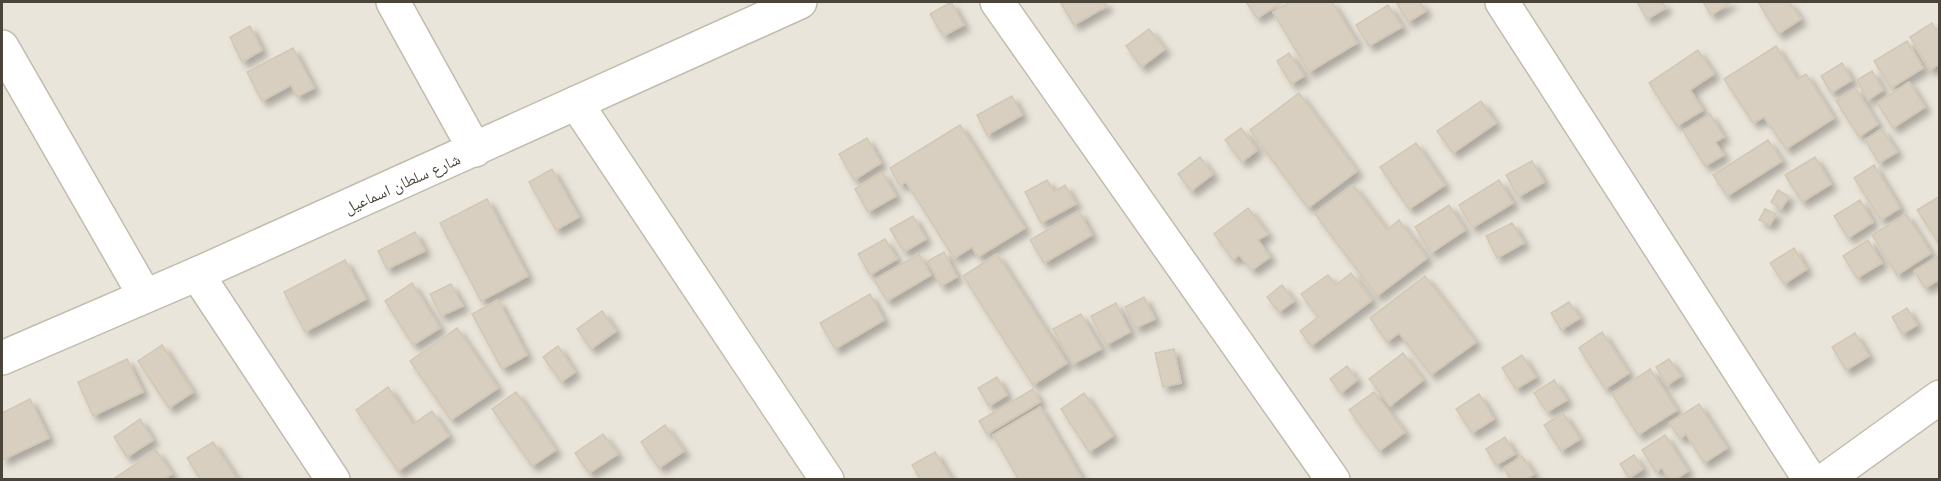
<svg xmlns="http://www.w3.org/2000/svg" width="1941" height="481" font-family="'PT Sans','Noto Naskh Arabic',sans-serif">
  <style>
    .residential { fill: #eae5da }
    .building { fill: #d8cfc1; stroke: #d3c7b4; stroke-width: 1.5; filter: url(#shadow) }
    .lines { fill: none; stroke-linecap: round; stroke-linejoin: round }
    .minor-casing { stroke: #c2bbae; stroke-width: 36 }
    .tertiary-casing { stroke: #c2bbae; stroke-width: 36 }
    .minor { stroke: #fff; stroke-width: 33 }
    .tertiary { stroke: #fff; stroke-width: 33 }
    .labels { text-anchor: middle; stroke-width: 4.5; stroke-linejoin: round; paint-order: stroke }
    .street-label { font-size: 16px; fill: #4b4439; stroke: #fff }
  </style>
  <defs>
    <filter id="shadow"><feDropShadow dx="5.5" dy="5.5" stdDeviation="3" flood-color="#0004"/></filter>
  </defs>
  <rect width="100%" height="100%" fill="#f6f3ec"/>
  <rect class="residential" x="2" y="2" width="1937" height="477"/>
  <g class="building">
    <polygon points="951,2 964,25 943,36 930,14"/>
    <polygon points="1060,2 1105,2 1107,6 1074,25"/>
    <polygon points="1246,2 1283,2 1257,18"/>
    <polygon points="1290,2 1332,2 1357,43 1309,72 1273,12"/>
    <polygon points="1396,2 1420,2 1426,11 1408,22"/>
    <polygon points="1637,2 1662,2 1666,8 1647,19"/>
    <polygon points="1703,2 1732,2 1711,15"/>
    <polygon points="1758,2 1789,2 1801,19 1778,34"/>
    <polygon points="1388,5 1402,27 1369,46 1356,25"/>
    <polygon points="1932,23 1936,30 1940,28 1940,68 1938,65 1930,70 1910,37"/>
    <polygon points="250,26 262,50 242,62 230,37"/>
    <polygon points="1149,29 1165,49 1141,67 1126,46"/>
    <polygon points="1907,41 1923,68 1891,88 1874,61"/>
    <polygon points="1776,46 1797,79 1806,74 1834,118 1786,149 1764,117 1753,123 1724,79"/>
    <polygon points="293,48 314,88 297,97 291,85 262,101 247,72"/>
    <polygon points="1698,50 1714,74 1690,90 1703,110 1677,126 1649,83"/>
    <polygon points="1289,53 1304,76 1291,84 1277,61"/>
    <polygon points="1842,63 1852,80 1831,93 1821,76"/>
    <polygon points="1872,71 1883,90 1868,100 1857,80"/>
    <polygon points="1909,82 1925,107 1893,128 1877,103"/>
    <polygon points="1855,88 1878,124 1859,137 1836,101"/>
    <polygon points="1299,93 1357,171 1308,208 1250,130"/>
    <polygon points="1012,96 1022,115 987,135 977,115"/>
    <polygon points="1481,101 1496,123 1453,153 1437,131"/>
    <polygon points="1710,114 1724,137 1715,142 1724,155 1705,166 1683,131"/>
    <polygon points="960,125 1025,228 978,257 972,247 954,258 906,182 900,186 890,168"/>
    <polygon points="1241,128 1257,150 1242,162 1225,140"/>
    <polygon points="1882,129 1897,152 1879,163 1865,140"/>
    <polygon points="867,138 881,163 854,180 839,154"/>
    <polygon points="1768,140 1782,161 1727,196 1713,175"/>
    <polygon points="1416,143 1445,185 1409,209 1380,167"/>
    <polygon points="1200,157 1213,174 1191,191 1178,174"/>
    <polygon points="1815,157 1831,184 1802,202 1785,175"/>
    <polygon points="1532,161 1544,182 1518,197 1506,175"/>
    <polygon points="1874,165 1900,208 1881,220 1854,178"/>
    <polygon points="552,169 579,217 556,230 529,182"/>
    <polygon points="882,172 896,196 868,212 855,189"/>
    <polygon points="1047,180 1054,192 1065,185 1076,204 1041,223 1025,192"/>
    <polygon points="1499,180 1513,203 1472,228 1459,205"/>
    <polygon points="1353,185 1387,230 1399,220 1427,258 1377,296 1315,214"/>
    <polygon points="1778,190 1789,197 1781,209 1771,202"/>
    <polygon points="1940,196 1940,245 1917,210"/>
    <polygon points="487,199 528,276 481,301 440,223"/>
    <polygon points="1860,200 1873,222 1848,238 1834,216"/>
    <polygon points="1449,205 1465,230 1431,253 1415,227"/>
    <polygon points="1248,208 1268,234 1258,240 1270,257 1252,270 1239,255 1233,260 1214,234"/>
    <polygon points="1765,209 1776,214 1770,225 1759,220"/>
    <polygon points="1079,211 1092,235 1044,263 1030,240"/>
    <polygon points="1906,214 1931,253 1897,275 1872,235"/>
    <polygon points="913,216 926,239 904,252 890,229"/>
    <polygon points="1512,223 1524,243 1497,258 1486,236"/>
    <polygon points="415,232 425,251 387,269 378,251"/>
    <polygon points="885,239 897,259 870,275 858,254"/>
    <polygon points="1868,240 1882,263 1857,278 1843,256"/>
    <polygon points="1794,248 1807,269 1784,284 1770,263"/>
    <polygon points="944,252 957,277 941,286 928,261"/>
    <polygon points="919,254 931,275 887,301 874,280"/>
    <polygon points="997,254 1067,363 1033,385 963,276"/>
    <polygon points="1937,257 1940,260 1940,279 1925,288 1914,271"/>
    <polygon points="345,260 366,299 305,332 284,292"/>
    <polygon points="1351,273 1372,300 1311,346 1300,331 1318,317 1301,294 1328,275 1336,285"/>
    <polygon points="1425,276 1476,342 1431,375 1399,333 1387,342 1370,318"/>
    <polygon points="412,283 440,328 413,345 385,301"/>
    <polygon points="451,284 463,306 441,316 430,294"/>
    <polygon points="1282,285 1294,301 1279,312 1267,297"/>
    <polygon points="870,294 884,320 835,349 820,323"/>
    <polygon points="1144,297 1155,319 1136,328 1125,307"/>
    <polygon points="498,300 527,355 502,369 472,314"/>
    <polygon points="1569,302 1580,318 1561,330 1551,313"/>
    <polygon points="1116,303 1130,332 1106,345 1091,316"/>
    <polygon points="1907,308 1917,325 1902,334 1892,317"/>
    <polygon points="602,311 616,331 591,349 577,329"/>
    <polygon points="1081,314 1101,349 1073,364 1053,329"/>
    <polygon points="457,328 498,388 451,420 410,361"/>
    <polygon points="1602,332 1629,373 1605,389 1579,348"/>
    <polygon points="1855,333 1869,356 1846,370 1832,347"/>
    <polygon points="162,345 193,392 169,408 138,361"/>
    <polygon points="558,346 575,372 561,382 543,357"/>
    <polygon points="1174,349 1181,383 1163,387 1155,353"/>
    <polygon points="1403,353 1423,380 1390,406 1369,379"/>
    <polygon points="1522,355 1536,377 1516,389 1502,368"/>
    <polygon points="127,359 143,392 93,416 78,382"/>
    <polygon points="1669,359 1681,376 1667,385 1656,367"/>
    <polygon points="1347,366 1357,380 1341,393 1330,379"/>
    <polygon points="1650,369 1677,410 1638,435 1612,394"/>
    <polygon points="997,377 1007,395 989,406 978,388"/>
    <polygon points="1554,380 1567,400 1547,412 1534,393"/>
    <polygon points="388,387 413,424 432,411 449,436 398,471 356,410"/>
    <polygon points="1033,389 1040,402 987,434 979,421"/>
    <polygon points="516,392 556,450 532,466 492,409"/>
    <polygon points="1374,392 1405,432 1379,451 1349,410"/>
    <polygon points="1084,393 1113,436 1089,452 1061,409"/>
    <polygon points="1479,394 1494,419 1472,433 1456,409"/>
    <polygon points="30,399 49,438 2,460 2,413"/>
    <polygon points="1699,404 1727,448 1704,463 1686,434 1680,439 1669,423"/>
    <polygon points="1040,407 1081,477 1078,480 1019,480 993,435"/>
    <polygon points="1563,413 1580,439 1561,451 1544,425"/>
    <polygon points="140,419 153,440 127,457 114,437"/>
    <polygon points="665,425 684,451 659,468 641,442"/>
    <polygon points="603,434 618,454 589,473 575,453"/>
    <polygon points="1665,435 1688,471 1675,480 1669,480 1662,468 1656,472 1642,450"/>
    <polygon points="1505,437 1515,454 1496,465 1486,449"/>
    <polygon points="213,442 237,479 235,480 201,480 187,458"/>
    <polygon points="156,450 172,474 163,480 116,480 115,478"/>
    <polygon points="935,452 951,479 950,480 921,480 912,465"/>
    <polygon points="1634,455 1643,469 1629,478 1620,464"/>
    <polygon points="1522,456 1534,474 1526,480 1511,480 1504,468"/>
  </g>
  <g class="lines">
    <defs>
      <g id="minor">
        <polyline points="393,2 475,150"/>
        <polyline points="997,2 1333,480"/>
        <polyline points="1502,2 1810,480"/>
        <polyline points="2,47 145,296"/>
        <polyline points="576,103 827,480"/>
        <polyline points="197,274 333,480"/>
        <polyline points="1825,480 1940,397"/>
      </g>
      <polyline id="tertiary" points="2,358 197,274 800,2"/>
    </defs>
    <use href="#minor" class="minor-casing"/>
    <use href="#tertiary" class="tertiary-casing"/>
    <use href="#minor" class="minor"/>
    <use href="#tertiary" class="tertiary"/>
  </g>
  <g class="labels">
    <g class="street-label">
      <text transform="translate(402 183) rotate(-24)" y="6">شارع سلطان اسماعيل</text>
    </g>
  </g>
  <rect width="1941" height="481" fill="none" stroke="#4b4439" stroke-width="6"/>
</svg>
